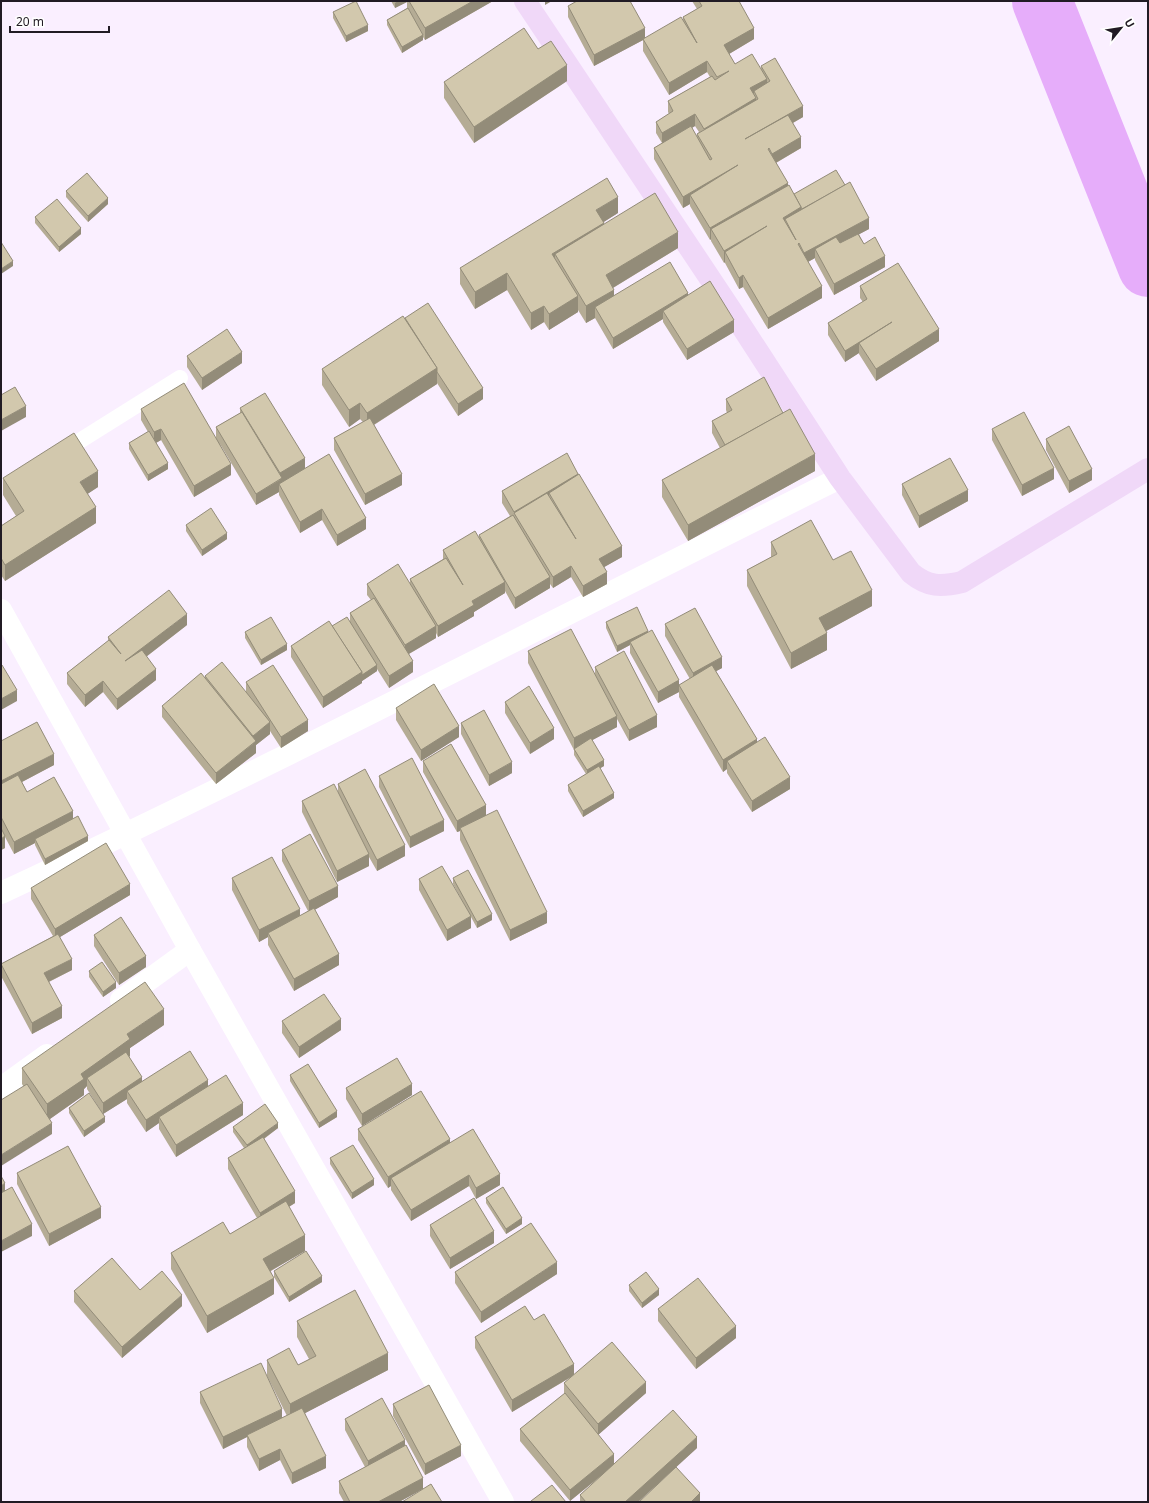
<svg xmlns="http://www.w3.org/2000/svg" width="1149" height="1503" font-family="'Noto Sans',sans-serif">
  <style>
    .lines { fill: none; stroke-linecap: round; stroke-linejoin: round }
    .river { stroke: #e6adfa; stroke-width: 60 }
    .lane { stroke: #fff; stroke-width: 16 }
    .street { stroke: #fff; stroke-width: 22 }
    .secondary { stroke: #f0d8f8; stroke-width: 22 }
    .wall { fill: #b5ac95; fill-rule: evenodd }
    .shaded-wall { fill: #938c79 }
    .building { fill: #d2c8ad; stroke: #938c79 }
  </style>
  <rect width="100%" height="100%" fill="#faefff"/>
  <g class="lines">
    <polyline class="river" points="1042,1 1148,267"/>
    <polyline class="lane" points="62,452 180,378"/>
    <g class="street">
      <polyline points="1,610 190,950 503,1502"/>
      <path d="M1 893C284 761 560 616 840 478"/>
      <polyline points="121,1000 190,950"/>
      <polyline points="1,1088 47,1055"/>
    </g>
    <path class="secondary" d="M525 1 731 310 840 478 911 573C928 587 941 587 962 582L1148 469"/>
  </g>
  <g class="wall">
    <polygon points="391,1 493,1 425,40 423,37 423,40 402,53 387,25 387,20 407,8 407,2 395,8"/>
    <path d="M692 1H739L754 39 729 54 735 64 761 69V66L803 117 793 123 801 148 776 163 788 185 794 194 869 229 859 234 864 244 885 267 834 295 815 260V258L808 262 822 298 768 329 743 287 739 289 725 263V262L724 263 711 241V239L710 240 690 206V204L683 208 654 159V148L662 143 656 133V122L669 114 668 112V101L710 77 707 72 669 95 643 51V40L594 66 568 17V6L645 39 683 20V17L697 9ZM695 126 699 132 697 134V137L692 128Z"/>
    <polygon points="333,12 368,31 346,42 333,18"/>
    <polygon points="538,49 567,81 474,143 444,98 444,82"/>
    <polygon points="66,191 108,204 88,222 66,197"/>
    <polygon points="618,213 603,222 604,224 678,248 613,288 614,296 688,295 734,332 687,360 663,322 663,319 613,349 595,318 586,323 578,310 578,312 549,330 544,322 531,330 507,290 475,309 460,284 460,268"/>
    <polygon points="35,217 81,234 59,252 35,223"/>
    <polygon points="860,286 939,341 876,381 859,354 859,353 845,362 828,335 828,323 863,302 860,298"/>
    <polygon points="405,318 483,399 458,416 437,383 437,384 374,425 402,485 365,505 334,450 334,438 363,422 360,419 349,427 322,385 322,369"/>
    <polygon points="187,356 242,363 202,390 187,367"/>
    <polygon points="726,399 815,471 688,541 662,497 662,480 720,448 712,433 712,421 727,413 726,410"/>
    <polygon points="240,408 305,468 366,529 337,546 322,520 300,533 279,495 279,492 256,505 220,444 231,475 194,497 161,440 156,443 168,469 148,481 129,449 129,443 148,432 141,420 141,409 216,438 216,427 240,413"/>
    <polygon points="992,429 1054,479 1022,496 992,440"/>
    <polygon points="1046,439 1092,480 1069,493 1046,450"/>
    <polygon points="578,475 622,557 604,567 607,584 583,597 571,577 553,588 550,584 550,588 515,609 505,591 505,593 474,612 474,616 438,637 436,633 436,638 409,654 413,672 389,688 377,669 377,671 362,681 362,683 323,708 291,657 291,646 332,626 350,621 350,613 371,600 367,595 367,584 410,584 410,579 443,559 443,550 479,537 479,535 510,516 502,503 502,491"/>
    <polygon points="3,478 98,487 87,494 96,523 5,581 1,575 1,526 16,516 3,495"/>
    <polygon points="902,484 968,501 919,528 902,495"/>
    <polygon points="186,525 227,539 202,556 186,531"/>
    <polygon points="771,542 833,560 872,606 826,631 827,650 791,669 747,586 747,570 771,557"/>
    <polygon points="606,622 648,632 679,685 690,679 665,636 665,624 722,668 716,671 757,742 790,789 752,812 727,773 727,769 723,772 679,697 679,692 658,703 630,653 630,645 617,652 606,628"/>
    <polygon points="187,625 146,657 156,680 117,710 103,692 85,707 67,684 67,673 108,641 108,637"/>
    <polygon points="245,632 287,650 261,665 245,638"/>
    <polygon points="528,651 595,674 595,667 657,727 629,741 617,719 617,727 592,740 604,766 600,768 614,798 583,817 568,791 568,785 586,774 574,755 574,750 528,663"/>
    <polygon points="205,676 246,693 246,682 308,731 281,748 270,731 270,734 256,745 256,753 216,784 162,717 162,706 205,678"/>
    <polygon points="505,702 554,739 530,754 505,713"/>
    <polygon points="396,708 459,737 421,761 396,720"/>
    <polygon points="461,723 512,773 489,786 461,734"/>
    <polygon points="1,741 54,765 22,782 27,792 73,819 88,841 45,865 35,845 35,843 14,854 5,837 5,848 1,850"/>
    <polygon points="423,761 486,815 547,923 510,941 460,840 460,831 457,832 423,772"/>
    <polygon points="379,776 444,831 410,848 379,787"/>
    <polygon points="338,784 405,856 377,871 369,857 369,866 337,882 302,812 302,801 338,792"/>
    <polygon points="282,850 338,897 314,910 339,965 294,991 268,945 268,937 259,942 232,890 232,878 300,916 308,911 282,861"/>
    <polygon points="453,878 492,920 477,928 453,884"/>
    <polygon points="419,879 471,928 447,941 419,890"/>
    <polygon points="31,888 130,895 60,937 72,970 49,982 62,1018 32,1034 1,976 1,964 53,936 31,899"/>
    <polygon points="94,935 146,967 119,985 94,946"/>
    <polygon points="89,971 116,988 103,997 89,977"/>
    <polygon points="282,1021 341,1030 299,1058 282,1033"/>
    <polygon points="164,1025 130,1048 130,1056 129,1057 142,1081 208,1086 243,1115 176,1157 159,1129 159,1123 146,1132 127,1103 127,1099 103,1114 87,1089 87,1086 84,1089 84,1095 50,1119 52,1134 22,1084 22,1068"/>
    <polygon points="290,1075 337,1117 319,1128 290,1081"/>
    <polygon points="346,1088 412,1095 362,1126 346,1099"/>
    <polygon points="69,1108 105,1122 84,1137 69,1113"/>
    <polygon points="233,1127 278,1128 264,1139 295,1203 289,1207 305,1251 271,1271 274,1294 207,1333 171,1269 171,1253 230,1234 257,1218 228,1169 228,1158 244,1148 233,1132"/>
    <polygon points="358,1129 450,1143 500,1185 476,1199 469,1186 411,1221 391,1190 391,1186 388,1188 358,1140"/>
    <polygon points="330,1158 374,1185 352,1199 330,1164"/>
    <polygon points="17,1173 101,1218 49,1246 17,1184"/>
    <polygon points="486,1198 522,1224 506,1234 486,1203"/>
    <polygon points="430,1225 494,1243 450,1269 430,1236"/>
    <polygon points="274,1271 322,1282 289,1302 274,1277"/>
    <polygon points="455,1272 557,1274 481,1323 455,1283"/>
    <polygon points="629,1285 659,1295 642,1308 629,1291"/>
    <polygon points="140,1290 182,1306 122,1358 74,1302 74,1291"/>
    <polygon points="658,1309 736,1338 696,1369 658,1321"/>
    <polygon points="534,1320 574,1375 646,1393 598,1435 614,1464 697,1448 638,1502 580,1502 580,1495 601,1476 570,1501 520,1441 520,1429 564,1394 564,1383 573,1376 512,1412 475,1348 475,1337"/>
    <polygon points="297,1321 388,1370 305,1413 326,1468 292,1484 280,1460 259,1471 247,1447 247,1437 223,1449 200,1403 200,1392 282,1418 287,1416 267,1376 267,1360 298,1365 309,1359 297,1337"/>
    <polygon points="393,1404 461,1456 425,1475 393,1416"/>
    <polygon points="345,1419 405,1446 419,1491 399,1502 344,1502 339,1493 339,1481 365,1467 345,1430"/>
  </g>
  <g class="shaded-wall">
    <polygon points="398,1 407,1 407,2 395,8 395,3"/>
    <polygon points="473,1 493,1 425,40 425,28"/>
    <polygon points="545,1 552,1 545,5"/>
    <polygon points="368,25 368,31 346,42 346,36"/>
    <polygon points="645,28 645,39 594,66 594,55"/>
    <polygon points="754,28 754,39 724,57 724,45"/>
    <polygon points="423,35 423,40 402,53 402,47"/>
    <polygon points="707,61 707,72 669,95 669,83"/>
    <polygon points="567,65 567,81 474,143 474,127"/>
    <polygon points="767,79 767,90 754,91 754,98 750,88"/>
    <polygon points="756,98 756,110 704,140 704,129"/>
    <polygon points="803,106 803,117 745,150 745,139"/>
    <polygon points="695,114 695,126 662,145 662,133"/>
    <polygon points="801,137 801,148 772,165 772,154"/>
    <polygon points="738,165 690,195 690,204 683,208 683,197"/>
    <polygon points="788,183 788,194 711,229 711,239 710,240 710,228"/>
    <polygon points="618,197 618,213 596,227 596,210"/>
    <polygon points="108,198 108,204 88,222 88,216"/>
    <polygon points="801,207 801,218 785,219 785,228 783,218"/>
    <polygon points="869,218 869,229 819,256 815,249 815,258 804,264 804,253"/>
    <polygon points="604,223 604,239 555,254 555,269 552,254"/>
    <polygon points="767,226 725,252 725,262 724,263 724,251"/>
    <polygon points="81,228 81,234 59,252 59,247"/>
    <polygon points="678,232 678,248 606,292 606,275"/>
    <polygon points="885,256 885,267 834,295 834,284"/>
    <polygon points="13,261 13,266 1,274 1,269"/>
    <polygon points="507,273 507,290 475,309 475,292"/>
    <polygon points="743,275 743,287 739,289 739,278"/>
    <polygon points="822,286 822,298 768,329 768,318"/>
    <polygon points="614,290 614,306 595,307 595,318 586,323 586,306"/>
    <polygon points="688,293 688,304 663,311 663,319 613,349 613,338"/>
    <polygon points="578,296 578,312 549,330 549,314"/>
    <polygon points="544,306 544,322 531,330 531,313"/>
    <polygon points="734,320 734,332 687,360 687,349"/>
    <polygon points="892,322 859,343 859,353 845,362 845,351"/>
    <polygon points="939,329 939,341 876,381 876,369"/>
    <polygon points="242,352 242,363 202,390 202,378"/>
    <polygon points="437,368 437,384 367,429 367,413"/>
    <polygon points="483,388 483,399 458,416 458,404"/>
    <polygon points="360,403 360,419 349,427 349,410"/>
    <polygon points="26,406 26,417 1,431 1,420"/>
    <polygon points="161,429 161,440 154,444 154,432"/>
    <polygon points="815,454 815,471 688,541 688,525"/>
    <polygon points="305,458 305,470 279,484 279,492 256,505 256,494 280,480 280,473"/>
    <polygon points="168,463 168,469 148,481 148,475"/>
    <polygon points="231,464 231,475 194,497 194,486"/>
    <polygon points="1054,468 1054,479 1022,496 1022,485"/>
    <polygon points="1092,469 1092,480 1069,493 1069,481"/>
    <polygon points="98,471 98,487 80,499 80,482"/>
    <polygon points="402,474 402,485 365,505 365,494"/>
    <polygon points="578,474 578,485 549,493 549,502 514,513 514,523 514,512"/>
    <polygon points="968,490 968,501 919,528 919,516"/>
    <polygon points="96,507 96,523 5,581 5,565"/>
    <polygon points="322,509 322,520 300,533 300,522"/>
    <polygon points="366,518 366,529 337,546 337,535"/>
    <polygon points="227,533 227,539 202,556 202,550"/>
    <polygon points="622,546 622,557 599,570 599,559"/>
    <polygon points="571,566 571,577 553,588 553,577"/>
    <polygon points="607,572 607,584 583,597 583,586"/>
    <polygon points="550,577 550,588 515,609 515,598"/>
    <polygon points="505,582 505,593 474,612 474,616 438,637 438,626 472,601"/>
    <polygon points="872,590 872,606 819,635 819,618"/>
    <polygon points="187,614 187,625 125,673 125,661"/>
    <polygon points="436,626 436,638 405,656 405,645"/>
    <polygon points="648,631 648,636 630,642 630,645 617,652 617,646"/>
    <polygon points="827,633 827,650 791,669 791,653"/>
    <polygon points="287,644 287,650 261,665 261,660"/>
    <polygon points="722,657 722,668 693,684 693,673"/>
    <polygon points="413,661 413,672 389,688 389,676"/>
    <polygon points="377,665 377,671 362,681 362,683 323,708 323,697 362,672"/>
    <polygon points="156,669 156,680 117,710 117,699"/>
    <polygon points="679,680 679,692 658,703 658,692"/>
    <polygon points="103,681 103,692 85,707 85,695"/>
    <polygon points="17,690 17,701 1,710 1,699"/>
    <polygon points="657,715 657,727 629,741 629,730"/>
    <polygon points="617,716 617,727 574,750 574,738"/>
    <polygon points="308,720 308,731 281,748 281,737"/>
    <polygon points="270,722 270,734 256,745 256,753 216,784 216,773 253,744 253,736"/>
    <polygon points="459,726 459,737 421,761 421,750"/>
    <polygon points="554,728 554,739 530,754 530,743"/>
    <polygon points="757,739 757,751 727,761 727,769 723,772 723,760"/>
    <polygon points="54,754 54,765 1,793 1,781"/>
    <polygon points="604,760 604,766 587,776 587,770"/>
    <polygon points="512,762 512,773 489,786 489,775"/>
    <polygon points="790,777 790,789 752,812 752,801"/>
    <polygon points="614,793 614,798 583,817 583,811"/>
    <polygon points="486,805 486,816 460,828 460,831 457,832 457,821"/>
    <polygon points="73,811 73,823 35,839 35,843 14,854 14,842"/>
    <polygon points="444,820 444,831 410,848 410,837"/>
    <polygon points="5,836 5,848 1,850 1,839"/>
    <polygon points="88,836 88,841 45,865 45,859"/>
    <polygon points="405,845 405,856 377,871 377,860"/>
    <polygon points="369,854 369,866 337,882 337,871"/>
    <polygon points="130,884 130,895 55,940 55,929"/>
    <polygon points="338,886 338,897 309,913 309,901"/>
    <polygon points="300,909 300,921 268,933 268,937 259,942 259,930"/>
    <polygon points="547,912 547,923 510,941 510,930"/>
    <polygon points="492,914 492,920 477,928 477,922"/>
    <polygon points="471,916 471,928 447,941 447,930"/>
    <polygon points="339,954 339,965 294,991 294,979"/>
    <polygon points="146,956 146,967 119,985 119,973"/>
    <polygon points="72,959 72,970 44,984 44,973"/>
    <polygon points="116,982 116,988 103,997 103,992"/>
    <polygon points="62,1006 62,1018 32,1034 32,1023"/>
    <polygon points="164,1009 164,1025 130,1048 130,1056 91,1084 87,1078 87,1086 84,1089 84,1095 47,1121 47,1104 127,1034"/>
    <polygon points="341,1019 341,1030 299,1058 299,1047"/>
    <polygon points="142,1077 142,1089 127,1091 127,1099 103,1114 103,1103"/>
    <polygon points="208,1080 208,1092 159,1117 159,1123 146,1132 146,1120"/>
    <polygon points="412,1084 412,1095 362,1126 362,1114"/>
    <polygon points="243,1103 243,1115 176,1157 176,1145"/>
    <polygon points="337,1111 337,1117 319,1128 319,1123"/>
    <polygon points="105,1117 105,1122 84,1137 84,1131"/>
    <polygon points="52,1123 52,1134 1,1166 1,1155"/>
    <polygon points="278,1123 278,1128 247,1151 247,1145"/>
    <polygon points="450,1139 450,1150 391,1178 391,1186 388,1188 388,1177"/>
    <polygon points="500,1174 500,1185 476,1199 476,1188"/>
    <polygon points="469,1175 469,1186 411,1221 411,1210"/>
    <polygon points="374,1179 374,1185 352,1199 352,1193"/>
    <polygon points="5,1183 5,1194 1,1197 1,1186"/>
    <polygon points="295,1191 295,1203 260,1224 260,1213"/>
    <polygon points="101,1207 101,1218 49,1246 49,1234"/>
    <polygon points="522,1218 522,1224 506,1234 506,1229"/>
    <polygon points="32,1224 32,1236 1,1252 1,1241"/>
    <polygon points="494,1231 494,1243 450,1269 450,1258"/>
    <polygon points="305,1235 305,1251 263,1275 263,1259"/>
    <polygon points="557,1262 557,1274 481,1323 481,1312"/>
    <polygon points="322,1276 322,1282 289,1302 289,1297"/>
    <polygon points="274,1278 274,1294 207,1333 207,1316"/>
    <polygon points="659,1289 659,1295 642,1308 642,1303"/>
    <polygon points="182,1295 182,1306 122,1358 122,1347"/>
    <polygon points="736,1326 736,1338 696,1369 696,1358"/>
    <polygon points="388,1353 388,1370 290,1421 290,1404"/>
    <polygon points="574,1364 574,1375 512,1412 512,1400"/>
    <polygon points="646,1382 646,1393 598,1435 598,1424"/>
    <polygon points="282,1409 282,1420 247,1435 247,1437 223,1449 223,1437"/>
    <polygon points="697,1437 697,1448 638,1502 625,1502"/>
    <polygon points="405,1440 405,1451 368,1472 368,1461"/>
    <polygon points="461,1445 461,1456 425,1475 425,1464"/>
    <polygon points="280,1449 280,1460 259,1471 259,1459"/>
    <polygon points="614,1454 614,1465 570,1501 570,1490"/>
    <polygon points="326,1456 326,1468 292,1484 292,1473"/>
    <polygon points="423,1478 423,1489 399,1502 378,1502"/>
    <polygon points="700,1493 700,1502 691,1502"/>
  </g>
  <g class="building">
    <polygon points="356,1 368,25 346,36 333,12"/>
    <polygon points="409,1 473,1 425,28"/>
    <polygon points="577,1 630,1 645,28 594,55 568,6"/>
    <polygon points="699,1 739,1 754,28 724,45 735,64 752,54 767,79 750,88 756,98 704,129 695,114 662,133 656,122 673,111 668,101 712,76 715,80 729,71 717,77 707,61 669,83 643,39 681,17 697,43 683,17 702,6"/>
    <polygon points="408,8 423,35 402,47 387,20"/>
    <polygon points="524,28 538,49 551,41 567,65 474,127 444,82"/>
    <polygon points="775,58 803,106 745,139 788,115 801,137 772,154 769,148 768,149 788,183 710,228 690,195 738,165 683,197 654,148 691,126 710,160 712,159 697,134 758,99 754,91 770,81 761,66"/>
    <polygon points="836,170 845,185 802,209 801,207 794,194"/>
    <polygon points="87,173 108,198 88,216 66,191"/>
    <polygon points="607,178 618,197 596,210 604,223 552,254 578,296 549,314 544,306 531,313 507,273 475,292 460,268"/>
    <polygon points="850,182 869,218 804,253 799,243 798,244 822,286 768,318 743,275 739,278 725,252 767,226 724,251 711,229 789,185 801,207 783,218 796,240 785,219"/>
    <polygon points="655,193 678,232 606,275 614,290 586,306 555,254"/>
    <polygon points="57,199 81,228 59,247 35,217"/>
    <polygon points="858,234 864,244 875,237 885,256 834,284 815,249 836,237 840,243"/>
    <polygon points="1,242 13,261 1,269"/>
    <polygon points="670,262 688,293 613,338 595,307"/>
    <polygon points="898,263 939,329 876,369 859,343 892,322 845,351 828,323 867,299 860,286"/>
    <polygon points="710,281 734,320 687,349 663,311"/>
    <polygon points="428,303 483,388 458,404 437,372 437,368 405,318"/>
    <polygon points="403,316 437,368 367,413 360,403 349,410 322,369"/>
    <polygon points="227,329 242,352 202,378 187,356"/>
    <polygon points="764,377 783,413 725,445 712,421 732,410 726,399"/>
    <polygon points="184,383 231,464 194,486 161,429 154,432 141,409"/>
    <polygon points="15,387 26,406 1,420 1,395"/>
    <polygon points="265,393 305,458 280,473 240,408"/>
    <polygon points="790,409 815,454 688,525 662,480"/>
    <polygon points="242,412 282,478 256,494 216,427"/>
    <polygon points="1024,412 1054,468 1022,485 992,429"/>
    <polygon points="370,418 402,474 365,494 334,438"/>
    <polygon points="1069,426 1092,469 1069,481 1046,439"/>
    <polygon points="149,431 168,463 148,475 129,443"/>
    <polygon points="74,433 98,471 80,482 96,507 5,565 1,558 1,526 24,511 3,478"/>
    <polygon points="567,453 578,474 514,512 502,491"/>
    <polygon points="329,454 366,518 337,535 322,509 300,522 279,484"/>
    <polygon points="950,458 968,490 919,516 902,484"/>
    <polygon points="579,474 622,546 599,559 607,572 583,586 571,566 553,577 514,513 547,493 576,539 549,493"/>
    <polygon points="211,508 227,533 202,550 186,525"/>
    <polygon points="513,515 550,577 515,598 479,535"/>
    <polygon points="811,520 833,560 851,551 872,590 819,618 827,633 791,653 747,570 777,554 771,542"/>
    <polygon points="475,531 505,582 472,601 474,605 438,626 410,579 446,558 463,585 443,550"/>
    <polygon points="398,564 436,626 405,645 367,584"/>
    <polygon points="169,590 187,614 125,661 142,650 156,669 117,699 103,681 85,695 67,673 109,640 121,654 108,637"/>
    <polygon points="374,598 413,661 389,676 350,613"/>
    <polygon points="637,607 648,631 617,646 606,622"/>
    <polygon points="695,608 722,657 693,673 665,624"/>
    <polygon points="271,617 287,644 261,660 245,632"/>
    <polygon points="347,617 377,665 362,675 362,672 332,626"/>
    <polygon points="329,621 362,672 323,697 291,646"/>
    <polygon points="571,629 617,716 574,738 528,651"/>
    <polygon points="652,630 679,680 658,692 630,642"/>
    <polygon points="624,651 657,715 629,730 595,667"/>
    <polygon points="222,662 270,722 253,736 205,676"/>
    <polygon points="1,665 2,665 17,690 1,699"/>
    <polygon points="273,665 308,720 281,737 246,682"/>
    <polygon points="712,665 757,739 723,760 679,685"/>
    <polygon points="201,673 256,741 216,773 162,706"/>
    <polygon points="434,684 459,726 421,750 396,708"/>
    <polygon points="529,686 554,728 530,743 505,702"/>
    <polygon points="484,710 512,762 489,775 461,723"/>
    <polygon points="37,722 54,754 1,781 1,741"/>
    <polygon points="765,737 790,777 752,801 727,761"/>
    <polygon points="591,738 604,760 587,770 574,749"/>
    <polygon points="451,744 486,805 457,821 423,761"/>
    <polygon points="412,758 444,820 410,837 379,776"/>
    <polygon points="599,766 614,793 583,811 568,785"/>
    <polygon points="365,769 405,845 377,860 338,784"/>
    <polygon points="18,775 27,792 54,777 73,811 14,842 1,817 1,784"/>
    <polygon points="334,784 369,854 337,871 302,801"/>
    <polygon points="497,810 547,912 510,930 460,828"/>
    <polygon points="78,816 88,836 45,859 35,839"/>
    <polygon points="1,828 5,836 1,839"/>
    <polygon points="310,834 338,886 309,901 282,850"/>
    <polygon points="106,843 130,884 55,929 31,888"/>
    <polygon points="272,857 300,909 259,930 232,878"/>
    <polygon points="442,866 471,916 447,930 419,879"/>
    <polygon points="468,870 492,914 477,922 453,878"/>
    <polygon points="314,908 339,954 294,979 268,933"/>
    <polygon points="121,917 146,956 119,973 94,935"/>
    <polygon points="58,934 72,959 44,973 62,1006 32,1023 1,964"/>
    <polygon points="102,962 116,982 103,992 89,971"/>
    <polygon points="145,982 164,1009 127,1034 130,1039 81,1074 84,1079 47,1104 22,1068"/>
    <polygon points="324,994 341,1019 299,1047 282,1021"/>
    <polygon points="190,1051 208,1080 146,1120 127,1091"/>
    <polygon points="126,1052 142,1077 103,1103 87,1078"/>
    <polygon points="397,1058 412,1084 362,1114 346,1088"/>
    <polygon points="308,1064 337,1111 319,1123 290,1075"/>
    <polygon points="226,1075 243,1103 176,1145 159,1117"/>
    <polygon points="27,1084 52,1123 1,1155 1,1100"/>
    <polygon points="421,1091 450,1139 388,1177 358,1129"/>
    <polygon points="89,1093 105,1117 84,1131 69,1108"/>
    <polygon points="265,1104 278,1123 247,1145 233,1127"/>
    <polygon points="473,1129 500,1174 476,1188 469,1175 411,1210 391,1178"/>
    <polygon points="263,1137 295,1191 260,1213 228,1158"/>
    <polygon points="353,1145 374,1179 352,1193 330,1158"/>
    <polygon points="68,1146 101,1207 49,1234 17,1173"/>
    <polygon points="1,1176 5,1183 1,1186"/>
    <polygon points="12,1187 32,1224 1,1241 1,1193"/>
    <polygon points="503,1187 522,1218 506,1229 486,1198"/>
    <polygon points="474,1198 494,1231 450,1258 430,1225"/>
    <polygon points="286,1201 305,1235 263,1259 274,1278 207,1316 171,1253 223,1222 230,1234"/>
    <polygon points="531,1223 557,1262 481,1312 455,1272"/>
    <polygon points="306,1251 322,1276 289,1297 274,1271"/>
    <polygon points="112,1258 140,1290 162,1271 182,1295 122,1347 74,1291"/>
    <polygon points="646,1272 659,1289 642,1303 629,1285"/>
    <polygon points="698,1278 736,1326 696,1358 658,1309"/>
    <polygon points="355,1290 388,1353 290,1404 267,1360 289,1348 298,1365 316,1356 297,1321"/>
    <polygon points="525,1306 534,1320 544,1314 574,1364 512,1400 475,1337"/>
    <polygon points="612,1342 646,1382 598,1424 564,1383"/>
    <polygon points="261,1363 282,1409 223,1437 200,1392"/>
    <polygon points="429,1385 461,1445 425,1464 393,1404"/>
    <polygon points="565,1393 614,1454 570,1490 520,1429"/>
    <polygon points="382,1398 405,1440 368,1461 345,1419"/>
    <polygon points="302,1408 326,1456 292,1473 280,1449 259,1459 247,1435"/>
    <polygon points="673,1410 697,1437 625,1502 586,1502 580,1495"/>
    <polygon points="406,1445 423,1478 378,1502 350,1502 339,1481"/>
    <polygon points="676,1467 700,1493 691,1502 639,1502"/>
    <polygon points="431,1484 442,1502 402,1502"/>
    <polygon points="552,1485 566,1502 532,1502 531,1501"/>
  </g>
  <rect width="1149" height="1503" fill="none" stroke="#211b24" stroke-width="4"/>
  <g transform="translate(1121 28) rotate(60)" stroke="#ffffff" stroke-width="3" paint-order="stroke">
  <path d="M0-3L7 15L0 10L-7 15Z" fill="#211b24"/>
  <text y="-6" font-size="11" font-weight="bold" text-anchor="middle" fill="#211b24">U</text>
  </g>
  <path d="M10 26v6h99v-6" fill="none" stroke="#211b24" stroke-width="2"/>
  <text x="16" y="26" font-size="12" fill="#211b24" stroke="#ffffff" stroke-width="3" paint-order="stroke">20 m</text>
</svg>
